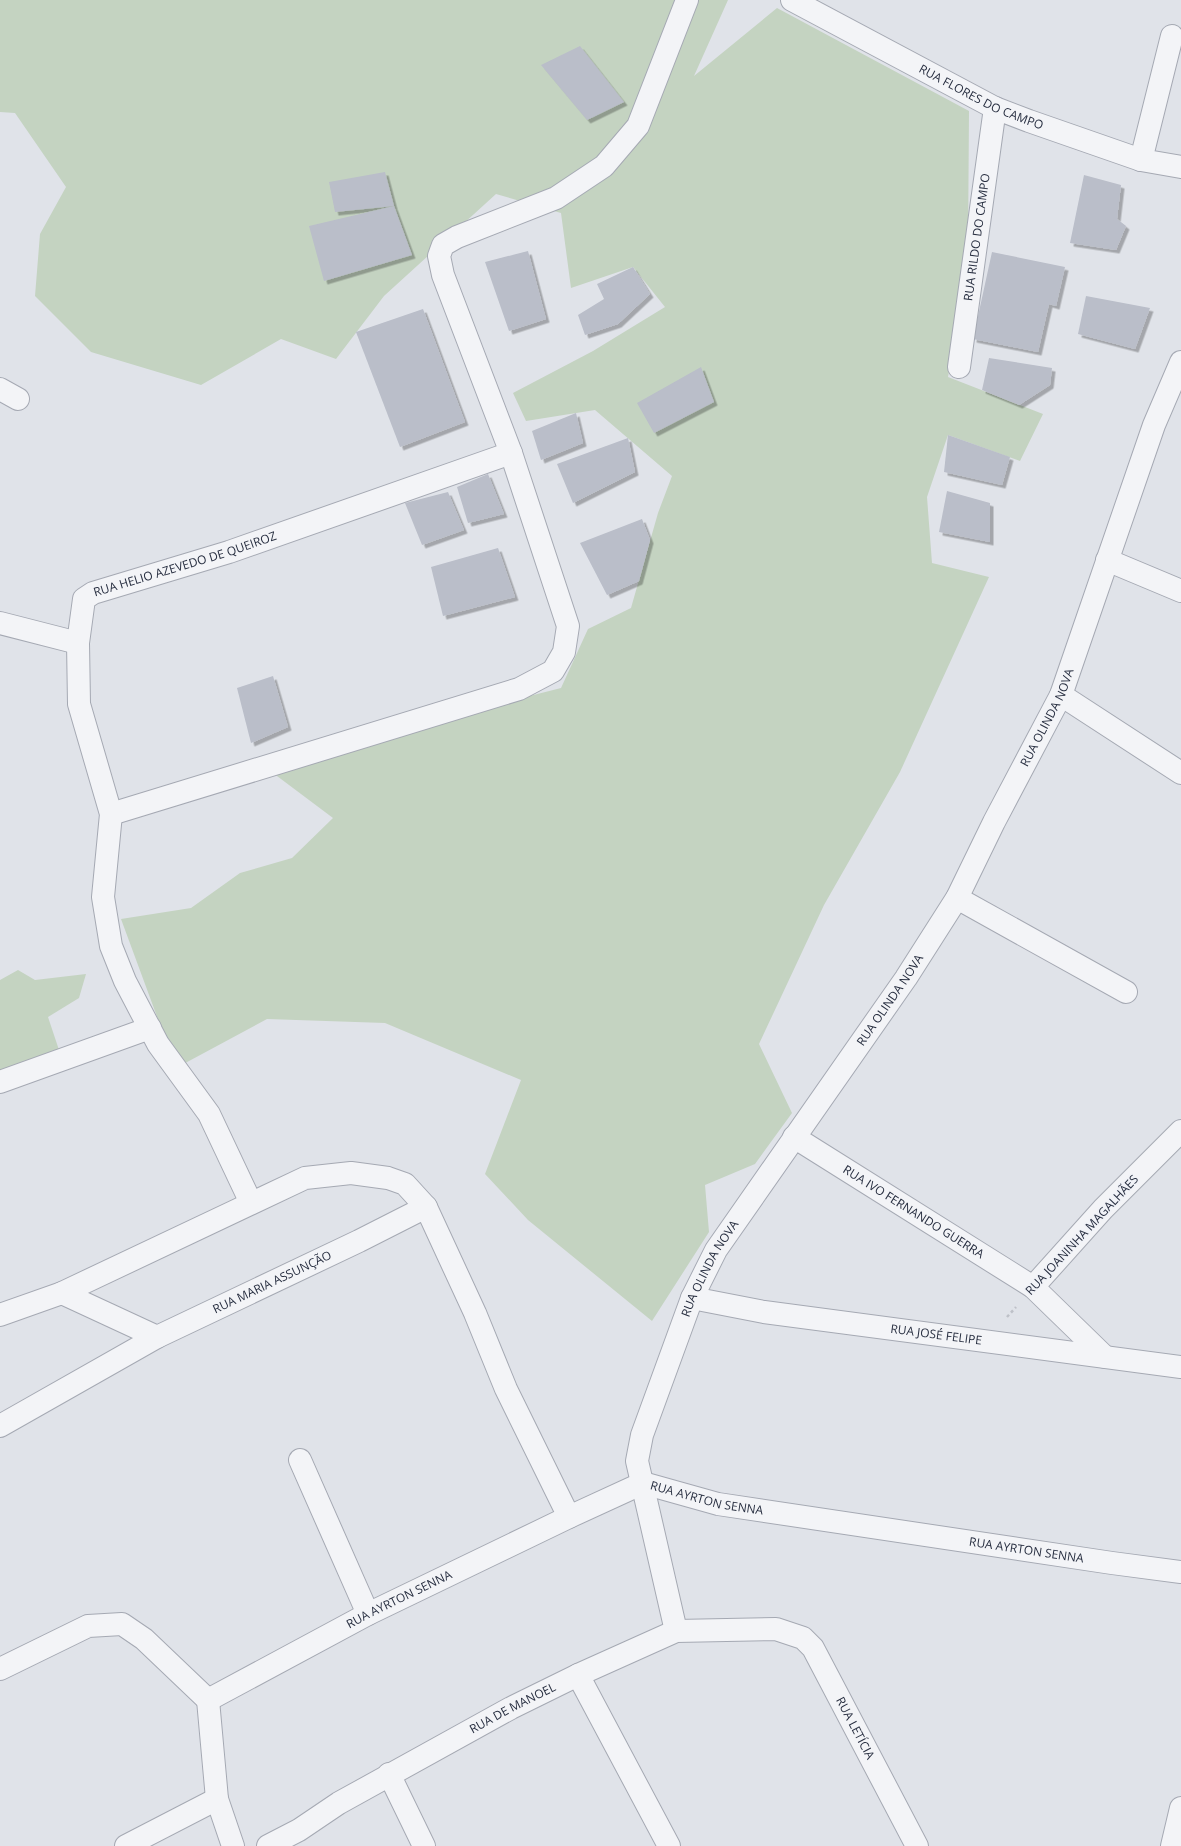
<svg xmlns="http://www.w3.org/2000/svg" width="1181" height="1846" font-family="'Open Sans',sans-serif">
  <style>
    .green { fill: #c4d3c1 }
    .building { fill: #babec9; filter: url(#shadow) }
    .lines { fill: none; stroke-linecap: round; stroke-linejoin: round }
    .street-casing { stroke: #a5a9b3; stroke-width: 24 }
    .path { stroke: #bec1c8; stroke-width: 2.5; stroke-dasharray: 3 3; stroke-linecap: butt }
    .street { stroke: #f3f4f7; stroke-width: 22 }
    .labels { text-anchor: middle; stroke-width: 3; stroke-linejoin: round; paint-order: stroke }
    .street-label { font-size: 12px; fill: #282f41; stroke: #f0f2f7 }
  </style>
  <defs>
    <filter id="shadow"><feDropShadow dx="3.5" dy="3.5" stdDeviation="0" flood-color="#0004"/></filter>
  </defs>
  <rect width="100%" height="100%" fill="#e0e3e9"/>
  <g class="green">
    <polygon points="0,0 728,0 694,76 777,8 969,111 968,248 961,302 948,377 1043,414 1020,461 948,435 927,497 932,563 989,577 900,772 824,905 759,1044 792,1113 755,1164 705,1185 709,1232 652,1321 528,1220 485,1174 521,1080 385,1023 267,1019 176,1068 121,919 191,908 240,873 292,858 333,818 265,767 317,750 561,688 588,629 631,608 658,513 672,476 595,410 526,421 513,393 593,351 665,307 633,267 571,288 561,213 496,194 384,296 336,359 281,339 201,385 91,352 35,296 40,234 66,187 15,113 0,112"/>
    <polygon points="18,970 35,980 86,974 79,998 48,1017 59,1050 0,1074 0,980"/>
  </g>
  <g class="building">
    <polygon points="580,46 624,102 587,120 541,65"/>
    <polygon points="385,172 394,206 335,212 329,182"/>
    <polygon points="1084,175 1121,185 1117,219 1126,226 1116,250 1070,243"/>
    <polygon points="394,206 412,255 324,281 309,226"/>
    <polygon points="528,251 546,319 509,331 485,262"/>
    <polygon points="992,252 1065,267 1056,306 1049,304 1038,352 973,339"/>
    <polygon points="633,267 650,294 618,324 585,335 578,315 604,299 597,284"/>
    <polygon points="1086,296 1150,308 1135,349 1078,334"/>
    <polygon points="423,309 465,422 400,447 356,332"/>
    <polygon points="989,358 1052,368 1050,385 1019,405 982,390"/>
    <polygon points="701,367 714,402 654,433 637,403"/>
    <polygon points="576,413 583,443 541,460 532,431"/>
    <polygon points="948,435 1010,457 1002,485 944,472"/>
    <polygon points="628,438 635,472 573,503 557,464"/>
    <polygon points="488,474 504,514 468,523 457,487"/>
    <polygon points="947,491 990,503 990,542 939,532"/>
    <polygon points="448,492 464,530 422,545 405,503"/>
    <polygon points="642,519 650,540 639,581 607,595 580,543"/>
    <polygon points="498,548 515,597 443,616 431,567"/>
    <polygon points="273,676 288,727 251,743 237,688"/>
  </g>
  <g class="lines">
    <defs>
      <g id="street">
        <path id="s1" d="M792 0 995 108 1029 121 1141 160 1181 167"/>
        <polyline points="1141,160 1172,36"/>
        <path id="s2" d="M959 367 995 108"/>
        <polyline points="0,389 18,399"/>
        <polyline points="1107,560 1181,591"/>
        <polyline points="0,623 78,643"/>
        <polyline points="1061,695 1181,773"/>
        <polyline points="111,814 519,689 553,671 564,652 568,626 511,453 443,275 439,256 443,245 457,237 556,198 604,166 638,126 687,0"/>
        <polyline points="957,898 1126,992"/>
        <polyline points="0,1082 150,1028"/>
        <path id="s3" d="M794 1137 1033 1287 1105 1357"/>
        <path id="s4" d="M251 1203 209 1114 158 1044 125 981 111 946 103 897 111 814 79 704 78 643 84 599 93 593 229 552 511 453"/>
        <polyline points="1033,1287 1103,1209 1181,1131"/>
        <polyline points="62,1293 305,1178 351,1173 388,1178 405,1184 426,1207"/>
        <path id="s5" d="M692 1298 764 1312 1181 1367"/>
        <path id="s6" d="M0 1315 62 1293 157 1337 359 1241 426 1207 475 1313 506 1389 569 1517"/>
        <polyline points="0,1426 157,1337"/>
        <polyline points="300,1460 368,1614"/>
        <path id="s7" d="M676 1631 637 1461 642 1435 692 1298 716 1250 906 978 957 898 994 822 1061 695 1154 425 1181 362"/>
        <polyline points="0,1669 88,1626 122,1624 144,1639 208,1700"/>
        <polyline points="578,1675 669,1846"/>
        <path id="s8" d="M208 1700 368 1614 569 1517 643 1483 718 1504 1112 1563 1181 1572"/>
        <polyline points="208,1700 217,1799 233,1846"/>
        <polyline points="389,1774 424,1846"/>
        <polyline points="126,1846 217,1799"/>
        <path id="s9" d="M268 1846 299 1830 339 1803 511 1708 578 1675 676 1631 776 1629 803 1638 813 1648 917 1846"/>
        <polyline points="1172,1846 1181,1808"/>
      </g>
    </defs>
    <use href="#street" class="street-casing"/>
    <polyline class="path" points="1007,1317 1016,1307"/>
    <use href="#street" class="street"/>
  </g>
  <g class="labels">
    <g class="street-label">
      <text dy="4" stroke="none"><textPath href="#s1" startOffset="213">RUA FLORES DO CAMPO</textPath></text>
      <text dy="4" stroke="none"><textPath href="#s2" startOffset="131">RUA RILDO DO CAMPO</textPath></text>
      <text dy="4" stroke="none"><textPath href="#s4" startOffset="754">RUA HELIO AZEVEDO DE QUEIROZ</textPath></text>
      <text dy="4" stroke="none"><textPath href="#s7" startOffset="1029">RUA OLINDA NOVA</textPath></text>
      <text dy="4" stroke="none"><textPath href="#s7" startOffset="705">RUA OLINDA NOVA</textPath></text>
      <text dy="4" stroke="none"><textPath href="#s3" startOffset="141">RUA IVO FERNANDO GUERRA</textPath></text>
      <text transform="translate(1082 1235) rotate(-47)" y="4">RUA JOANINHA MAGALHÃES</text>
      <text dy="4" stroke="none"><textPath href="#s7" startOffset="381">RUA OLINDA NOVA</textPath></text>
      <text dy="4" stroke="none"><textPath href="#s6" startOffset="298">RUA MARIA ASSUNÇÃO</textPath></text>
      <text dy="4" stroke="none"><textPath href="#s5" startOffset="247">RUA JOSÉ FELIPE</textPath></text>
      <text dy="4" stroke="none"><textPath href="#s8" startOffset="552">RUA AYRTON SENNA</textPath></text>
      <text dy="4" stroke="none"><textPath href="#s8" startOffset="876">RUA AYRTON SENNA</textPath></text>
      <text dy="4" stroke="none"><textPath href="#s8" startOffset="216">RUA AYRTON SENNA</textPath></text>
      <text dy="4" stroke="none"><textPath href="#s9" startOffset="281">RUA DE MANOEL</textPath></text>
      <text dy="4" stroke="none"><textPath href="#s9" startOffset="695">RUA LETÍCIA</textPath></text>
    </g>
  </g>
</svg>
